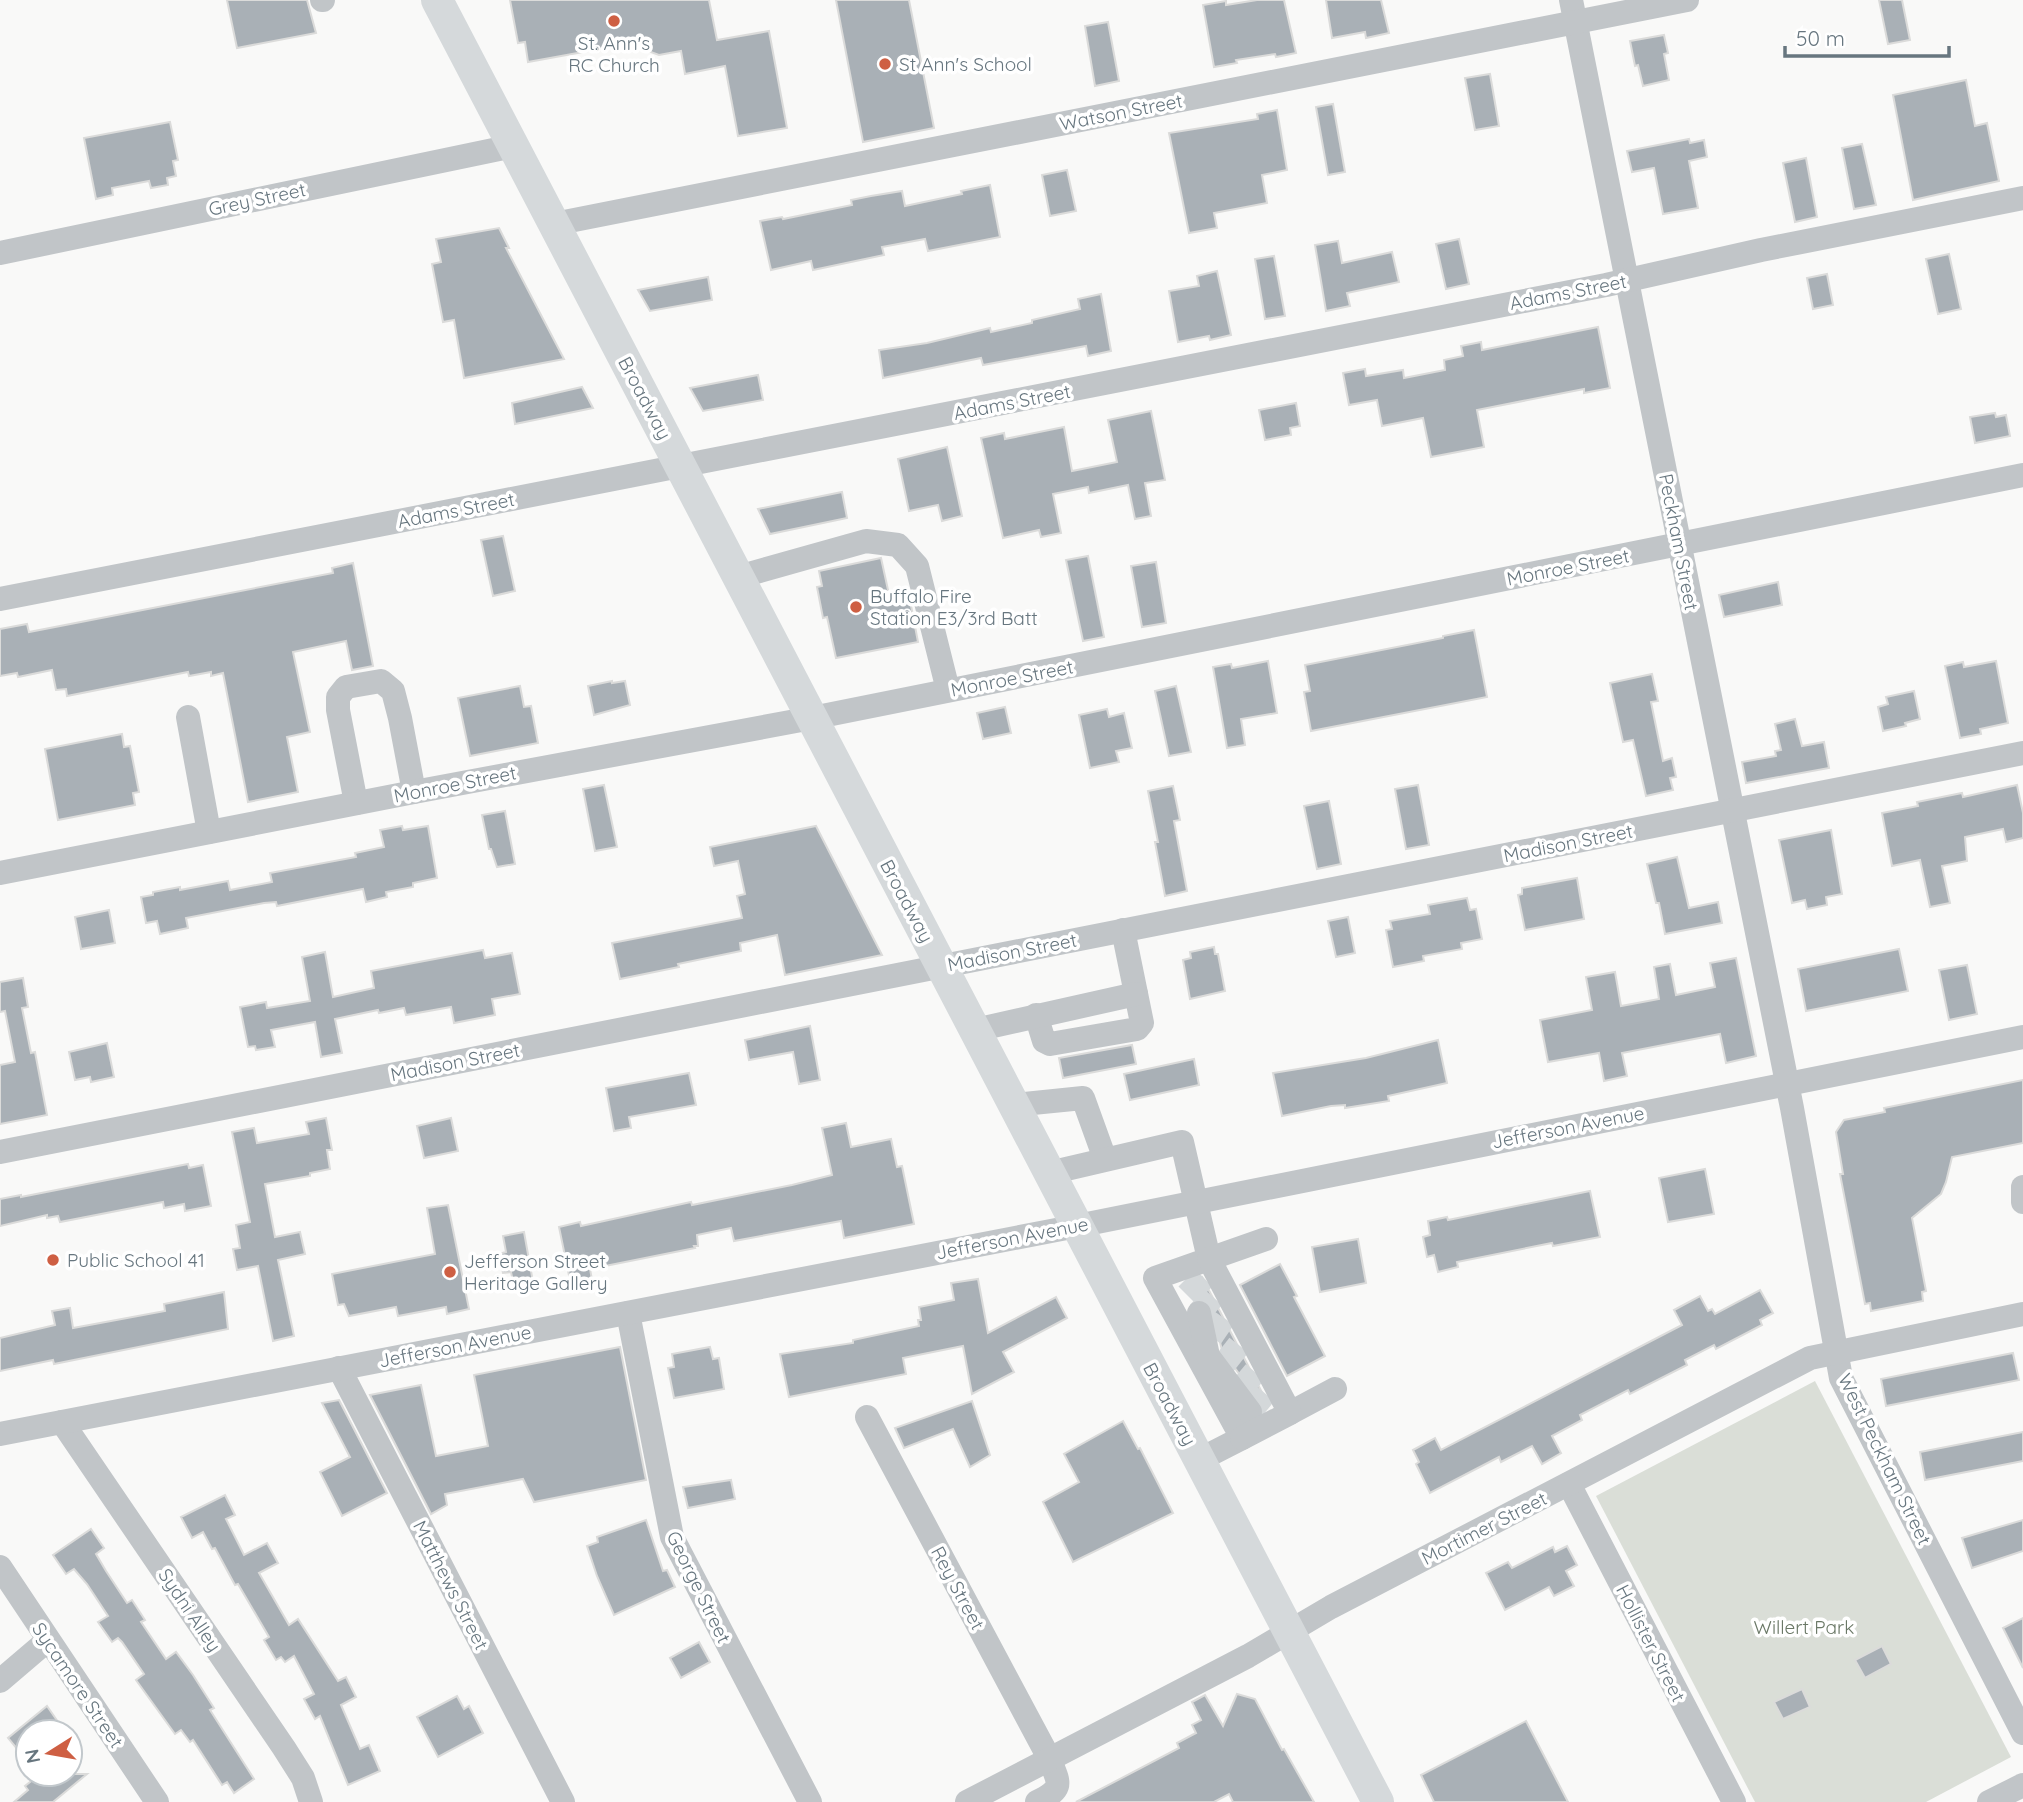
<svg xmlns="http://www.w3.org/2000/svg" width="2023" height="1802" font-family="Quicksand,sans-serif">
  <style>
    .green { fill: #daded7 }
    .building { fill: #a9b0b6; stroke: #dbdbda; stroke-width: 2 }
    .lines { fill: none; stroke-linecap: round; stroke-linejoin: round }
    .minor-tunnel { stroke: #d4d8da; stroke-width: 24; stroke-dasharray: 24 12; stroke-linecap: butt }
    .minor { stroke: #c1c5c8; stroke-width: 24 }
    .major { stroke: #d5d9db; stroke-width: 32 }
    .poi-dot { fill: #ce5f43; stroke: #fff; stroke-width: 2.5 }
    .labels { text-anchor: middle; stroke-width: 7; stroke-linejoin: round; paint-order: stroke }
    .poi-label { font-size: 19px; fill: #67767f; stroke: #fff; text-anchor: start }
    .street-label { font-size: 19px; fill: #67767f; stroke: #fff }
    .park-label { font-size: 19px; fill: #6a7866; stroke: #fff }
  </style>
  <rect width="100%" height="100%" fill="#f9f9f8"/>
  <polygon class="green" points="1815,1381 2011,1757 1926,1802 1755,1802 1596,1496"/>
  <g class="building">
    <polygon points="227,0 307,0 316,33 237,48"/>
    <polygon points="510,0 709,0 717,40 769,31 787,128 738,136 725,66 685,74 681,51 659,55 648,51 643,41 528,62 525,42 518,43"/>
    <polygon points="836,0 909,0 934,128 863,142"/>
    <polygon points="1257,0 1284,0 1296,53 1276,57 1275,54 1236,60 1237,63 1214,67 1203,5 1226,1 1226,5"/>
    <polygon points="1326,0 1381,0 1389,33 1366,38 1365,32 1332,38"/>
    <polygon points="1879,0 1902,0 1910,40 1888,44"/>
    <polygon points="1108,22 1119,81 1095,86 1085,26"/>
    <polygon points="1664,35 1668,53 1664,54 1669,80 1643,86 1638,65 1635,66 1630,41"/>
    <polygon points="1490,74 1499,126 1475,130 1465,78"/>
    <polygon points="1966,80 1975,126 1987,123 1999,181 1913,200 1893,95"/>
    <polygon points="1333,104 1345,172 1328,175 1316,107"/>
    <polygon points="1277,110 1287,170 1262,175 1267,203 1214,213 1217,228 1189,233 1169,133 1258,119 1257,114"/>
    <polygon points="170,122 178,160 173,161 176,176 167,178 168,185 151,188 149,181 112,188 113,195 96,199 84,138"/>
    <polygon points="1689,139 1690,143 1704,140 1707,157 1689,161 1698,208 1663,214 1654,168 1632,172 1627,151"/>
    <polygon points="1862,144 1876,205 1854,209 1842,148"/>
    <polygon points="1806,158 1817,217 1795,222 1783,163"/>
    <polygon points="1067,170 1076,211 1050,216 1042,175"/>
    <polygon points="990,185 1000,237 928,251 925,239 882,247 884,255 813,270 811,261 771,270 760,221 782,217 783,219 852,205 851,200 871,196 902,191 905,206 962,194 961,191"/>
    <polygon points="499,228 509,248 506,248 564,359 464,378 454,320 443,322 432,264 441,262 436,239"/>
    <polygon points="1459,239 1469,284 1446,289 1436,244"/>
    <polygon points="1338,241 1342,263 1392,252 1399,282 1347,293 1350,306 1326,311 1315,245"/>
    <polygon points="1949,254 1961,309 1938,314 1926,259"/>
    <polygon points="1274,256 1285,316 1265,319 1255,259"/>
    <polygon points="1217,271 1231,335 1210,340 1209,336 1178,342 1169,291 1199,286 1197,276"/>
    <polygon points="1827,274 1833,305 1813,309 1807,278"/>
    <polygon points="708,277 712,300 650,311 638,290"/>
    <polygon points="1101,294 1111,351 1088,356 1086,346 983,365 981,358 883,378 879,350 927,343 990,328 991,332 1032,323 1032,320 1080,309 1078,299"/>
    <polygon points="1598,327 1610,388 1584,393 1584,389 1477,410 1484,447 1431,457 1423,418 1382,426 1377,400 1349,405 1343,373 1365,369 1366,376 1403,370 1404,378 1445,370 1444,360 1463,356 1461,346 1481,342 1482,350"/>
    <polygon points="758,375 763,400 703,411 690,388"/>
    <polygon points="582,387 593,408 515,424 512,403"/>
    <polygon points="1296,403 1300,426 1290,428 1291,435 1265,440 1259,410"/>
    <polygon points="1151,411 1165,480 1145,483 1151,516 1135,519 1128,485 1089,493 1088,487 1053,494 1061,533 1041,537 1039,530 1003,538 981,438 1004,433 1005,439 1064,427 1072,471 1117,462 1108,420"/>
    <polygon points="1995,413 1996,417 2006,415 2010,436 1975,443 1970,417"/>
    <polygon points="947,447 962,516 942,521 938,505 909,511 898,459"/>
    <polygon points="842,492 847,518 770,534 758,509"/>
    <polygon points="503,536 515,591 493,596 481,540"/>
    <polygon points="1088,556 1104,637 1083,641 1066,560"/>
    <polygon points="881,558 890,599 909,595 918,642 836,658 827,617 823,618 817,587 822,586 819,571"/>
    <polygon points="1156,562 1166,623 1142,627 1131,566"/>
    <polygon points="353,563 373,666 352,670 346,641 293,652 310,732 287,737 298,792 248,802 223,673 211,676 211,672 189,676 188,672 67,696 66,689 56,690 52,670 18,677 17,673 0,676 0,629 27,624 29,632 333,573 332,568"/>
    <polygon points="1778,582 1782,605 1724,617 1719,595"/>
    <polygon points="1474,630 1487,697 1311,731 1304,692 1310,691 1305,665 1443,638 1443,636"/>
    <polygon points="1268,661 1277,713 1241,719 1245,745 1227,748 1213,667 1231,664 1232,668"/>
    <polygon points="1996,661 2008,723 1980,729 1981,734 1960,738 1945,666 1963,662 1964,667"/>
    <polygon points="1652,674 1658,701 1651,702 1663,761 1672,758 1676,777 1670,778 1673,790 1646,796 1633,740 1623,742 1610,683"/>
    <polygon points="612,681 612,683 625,681 630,705 594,715 588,686"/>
    <polygon points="520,686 524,707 531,706 538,743 470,756 458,698"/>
    <polygon points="1176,686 1191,752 1169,756 1155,691"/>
    <polygon points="1914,691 1920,719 1905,723 1906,726 1883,731 1878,707 1888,704 1886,697"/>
    <polygon points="1005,707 1011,733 983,739 977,713"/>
    <polygon points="1107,709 1109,717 1124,713 1132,748 1116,751 1119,762 1090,768 1079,715"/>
    <polygon points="1795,719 1802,746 1824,742 1829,768 1746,783 1742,762 1776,756 1775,751 1781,750 1775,724"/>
    <polygon points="122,734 124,747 130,746 139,792 133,793 135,805 58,820 45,749"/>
    <polygon points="604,785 617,847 595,851 583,789"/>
    <polygon points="1418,785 1429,845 1406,849 1395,789"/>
    <polygon points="2017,785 2023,813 2023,838 2006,842 2003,829 1965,837 1967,861 1942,866 1950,903 1930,907 1920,860 1892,866 1882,813 1918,806 1917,802 1962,793 1963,797"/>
    <polygon points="1173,786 1180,820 1174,821 1187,891 1165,896 1155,842 1158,842 1148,791"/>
    <polygon points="1329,801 1341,864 1317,869 1304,806"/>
    <polygon points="505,811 515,864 497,867 491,849 489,849 482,815"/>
    <polygon points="402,826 403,830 428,826 437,878 413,883 413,887 386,892 387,897 366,902 363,889 277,906 276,902 264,903 186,918 188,928 160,934 157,921 146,923 141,897 153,895 153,892 180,887 180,890 228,881 230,890 272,882 270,873 356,857 355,853 384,847 380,830"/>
    <polygon points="816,826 882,955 785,975 777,935 740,943 741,951 678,964 679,967 620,979 612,943 742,918 737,896 745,894 738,861 714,866 710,847"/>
    <polygon points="1831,830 1842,894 1826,897 1827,905 1807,909 1805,900 1792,903 1779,840"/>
    <polygon points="1677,857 1689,908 1718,902 1722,923 1665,934 1659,903 1656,903 1647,864"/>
    <polygon points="1577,878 1584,919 1525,930 1518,895 1522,894 1522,888"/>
    <polygon points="1467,898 1470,910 1476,909 1482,939 1461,943 1462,949 1423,956 1424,961 1393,967 1386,930 1392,929 1390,921 1430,914 1428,905"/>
    <polygon points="109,910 115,943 81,949 75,917"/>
    <polygon points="1348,917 1355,953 1336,957 1328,921"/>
    <polygon points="1214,947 1215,954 1218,954 1225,991 1190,999 1183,960 1191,958 1190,952"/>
    <polygon points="1899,949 1908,991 1806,1011 1798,969"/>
    <polygon points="483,950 485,958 512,953 520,994 492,999 495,1015 454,1023 451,1007 406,1015 404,1008 379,1013 378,1010 335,1019 342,1053 321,1057 315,1022 271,1030 275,1047 256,1050 255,1046 248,1047 240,1007 266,1002 267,1008 310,1001 302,957 325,952 333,997 374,988 371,971"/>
    <polygon points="1736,958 1756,1056 1726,1063 1720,1034 1622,1053 1627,1076 1604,1081 1599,1053 1548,1062 1540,1020 1592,1010 1586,977 1615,972 1621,1006 1659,999 1654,967 1670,964 1676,995 1715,987 1710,963"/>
    <polygon points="1967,965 1977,1014 1949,1020 1939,970"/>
    <polygon points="23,978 28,1007 22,1008 31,1053 35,1052 47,1115 0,1124 0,1065 15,1062 5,1011 0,1012 0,982"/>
    <polygon points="810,1026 820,1080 799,1084 793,1052 749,1060 745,1040"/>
    <polygon points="1438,1040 1447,1083 1388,1096 1389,1101 1345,1108 1345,1105 1331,1106 1282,1116 1273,1073 1366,1058"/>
    <polygon points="107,1043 114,1077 91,1082 90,1077 75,1080 69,1052"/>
    <polygon points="1132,1045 1136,1064 1063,1078 1059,1058"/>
    <polygon points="1194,1059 1199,1085 1130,1100 1124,1074"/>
    <polygon points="689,1073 696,1105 629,1117 631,1128 614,1131 606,1088"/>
    <polygon points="2023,1080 2023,1143 1952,1157 1946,1182 1941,1194 1912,1218 1926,1291 1922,1292 1923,1301 1871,1311 1870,1303 1865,1304 1840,1174 1843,1174 1836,1132 1844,1120 1885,1112 1884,1108"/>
    <polygon points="326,1118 332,1150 327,1150 330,1169 310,1173 310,1176 265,1184 275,1237 300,1232 305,1254 278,1260 294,1336 273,1341 258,1266 237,1270 233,1249 240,1248 236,1225 250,1222 232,1132 254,1128 257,1143 309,1134 306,1122"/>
    <polygon points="451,1118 458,1151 424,1158 417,1126"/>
    <polygon points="846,1123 851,1147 891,1139 897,1167 902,1166 914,1224 844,1238 841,1221 734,1241 731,1228 697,1235 698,1246 694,1246 695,1248 590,1269 593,1285 572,1290 559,1227 580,1222 581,1226 691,1202 692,1205 792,1185 832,1175 822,1128"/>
    <polygon points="188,1164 189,1168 203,1165 211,1206 185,1211 184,1204 164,1208 163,1202 60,1222 58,1216 47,1218 47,1215 0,1226 0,1199 21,1195 21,1197"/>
    <polygon points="1705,1169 1714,1214 1668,1222 1659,1178"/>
    <polygon points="1590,1191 1600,1237 1553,1246 1552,1243 1457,1262 1458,1267 1438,1272 1434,1255 1427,1257 1423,1237 1430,1235 1428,1221 1447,1217 1448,1220"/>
    <polygon points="448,1205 469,1309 447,1314 446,1307 398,1316 396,1307 349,1316 344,1304 338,1305 332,1274 435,1254 427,1208"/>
    <polygon points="524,1232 533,1282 514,1286 511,1272 503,1273 499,1254 506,1252 503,1236"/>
    <polygon points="1358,1239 1366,1283 1320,1292 1312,1247"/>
    <polygon points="1280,1264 1297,1296 1294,1297 1325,1356 1287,1376 1240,1285"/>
    <polygon points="1202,1277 1268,1404 1263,1407 1222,1350 1210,1304 1203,1299 1195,1299 1187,1284"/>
    <polygon points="978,1279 988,1333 1056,1297 1067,1318 1003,1352 1014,1372 972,1394 963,1346 903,1358 906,1374 789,1397 780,1354 853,1343 853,1340 919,1326 918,1320 921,1320 919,1307 954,1300 951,1283"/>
    <polygon points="1760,1290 1773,1313 1760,1320 1762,1325 1716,1349 1714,1345 1685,1360 1687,1365 1630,1394 1628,1390 1580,1415 1582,1420 1552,1436 1561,1453 1542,1464 1532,1446 1501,1462 1499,1457 1430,1493 1416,1464 1419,1462 1413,1450 1435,1438 1441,1450 1682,1325 1674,1310 1700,1296 1708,1311 1712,1309 1715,1314"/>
    <polygon points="224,1292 228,1329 54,1364 53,1360 0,1371 0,1338 55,1325 52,1311 70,1308 73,1328 165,1311 164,1304"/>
    <polygon points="620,1347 646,1480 534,1502 523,1479 445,1494 447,1505 431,1514 370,1395 421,1385 436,1456 488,1446 474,1375"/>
    <polygon points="710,1347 713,1359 719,1358 724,1389 674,1398 668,1368 674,1367 672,1354"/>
    <polygon points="2013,1353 2019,1380 1886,1406 1881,1379"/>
    <polygon points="339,1400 387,1493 342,1516 320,1472 350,1457 322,1403"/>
    <polygon points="972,1401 990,1455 970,1467 953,1429 904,1448 895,1428"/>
    <polygon points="1123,1421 1138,1449 1140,1448 1173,1513 1073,1562 1043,1502 1079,1482 1064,1454"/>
    <polygon points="2023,1432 2023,1461 1925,1480 1920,1452"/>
    <polygon points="731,1480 735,1499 688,1508 683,1487"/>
    <polygon points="225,1495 235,1515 226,1519 244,1555 267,1543 278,1563 259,1573 289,1625 298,1619 338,1681 346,1677 356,1697 341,1705 360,1749 369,1745 380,1771 348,1785 320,1716 315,1719 304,1699 314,1694 294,1656 285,1662 281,1657 276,1660 264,1640 269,1637 238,1584 235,1585 215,1548 212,1549 203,1532 192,1538 181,1517"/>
    <polygon points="646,1520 663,1571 667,1570 675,1587 614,1615 597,1576 587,1546 598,1542 597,1537"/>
    <polygon points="2023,1520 2023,1551 1972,1568 1962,1538"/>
    <polygon points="91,1529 104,1548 96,1554 106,1571 127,1603 132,1600 145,1620 141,1622 166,1659 176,1652 193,1675 214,1708 210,1710 254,1779 234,1793 227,1782 222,1785 193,1740 190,1742 181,1730 175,1734 136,1680 144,1674 122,1642 118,1638 112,1642 98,1622 108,1616 87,1584 74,1569 66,1574 53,1555"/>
    <polygon points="1567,1546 1577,1565 1566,1571 1574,1586 1554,1596 1549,1587 1505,1610 1486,1573 1508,1562 1512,1568 1553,1547 1555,1552"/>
    <polygon points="2023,1618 2023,1668 2003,1628"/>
    <polygon points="699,1642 710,1662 681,1678 670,1658"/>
    <polygon points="1882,1646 1891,1664 1865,1678 1855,1660"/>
    <polygon points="1802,1689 1810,1707 1783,1719 1774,1702"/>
    <polygon points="1237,1694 1255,1699 1282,1750 1284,1749 1314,1802 1233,1802 1229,1794 1214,1802 1076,1802 1179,1748 1177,1743 1196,1733 1192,1725 1201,1720 1192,1702 1205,1695 1223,1726"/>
    <polygon points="457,1696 464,1709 469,1706 483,1733 438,1757 417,1717"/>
    <polygon points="47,1706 65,1732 28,1732 28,1762 8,1738"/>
    <polygon points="1526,1721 1568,1802 1434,1802 1421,1775"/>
    <polygon points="40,1774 87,1774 53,1802 14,1802 28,1790 25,1786"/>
  </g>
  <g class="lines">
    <g class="minor-tunnel">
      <polyline points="1187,1295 1204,1278"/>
      <polyline points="1199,1313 1213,1297"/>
      <polyline points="1211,1337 1224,1318"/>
      <polyline points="1224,1364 1239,1345"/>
      <polyline points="1240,1390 1255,1372"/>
      <polyline points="1250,1412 1267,1391"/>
    </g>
    <g class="minor">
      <polyline points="322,0 323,0"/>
      <polyline points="1571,0 1792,1108 1841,1378 2023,1733"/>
      <polyline points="554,224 1687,0"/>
      <polyline points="0,253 513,146"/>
      <polyline points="738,577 866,541 898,545 917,566 948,690"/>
      <polyline points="0,599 1606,285 1761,250 2023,198"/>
      <polyline points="188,717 209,832"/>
      <polyline points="356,803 338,710 338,697 346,687 381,681 393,691 400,718 414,792"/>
      <polyline points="0,873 414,792 812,718 2023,475"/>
      <polyline points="1036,1015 1044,1041 1050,1044 1137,1029 1142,1023 1123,930"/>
      <polyline points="975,1030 1136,994"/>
      <polyline points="1014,1105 1083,1098 1105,1159"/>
      <polyline points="0,1152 2023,753"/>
      <polyline points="1049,1173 1182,1142 1209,1259 1155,1278 1242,1438 1199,1460"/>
      <polyline points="2023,1187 2023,1202"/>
      <polyline points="628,1313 672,1537 810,1802"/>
      <polyline points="1199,1313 1208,1356 1250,1412"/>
      <polyline points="339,1368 563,1802"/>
      <polyline points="1290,1413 1335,1389"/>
      <path d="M867 1417 1049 1758C1060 1785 1064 1788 1037 1802"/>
      <polyline points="62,1422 284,1748 303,1778 311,1802"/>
      <polyline points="0,1434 1077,1226 2023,1037"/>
      <polyline points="1242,1438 1290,1413 1209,1259 1266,1239"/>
      <polyline points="1569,1484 1734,1802"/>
      <polyline points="0,1567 157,1802"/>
      <polyline points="0,1681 48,1640"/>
      <polyline points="967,1802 1248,1656 1331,1607 1810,1358 2023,1314"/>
      <polyline points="1989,1802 2023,1785"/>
    </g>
    <polyline class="major" points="437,0 1378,1802"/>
  </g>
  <g class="poi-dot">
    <circle cx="614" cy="21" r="7"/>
    <circle cx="885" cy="64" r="7"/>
    <circle cx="856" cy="607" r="7"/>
    <circle cx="53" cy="1260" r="7"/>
    <circle cx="450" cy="1272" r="7"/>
  </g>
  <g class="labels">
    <g class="poi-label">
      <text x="614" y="50" text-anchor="middle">St. Ann's<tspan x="614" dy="22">RC Church</tspan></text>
      <text x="899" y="71">St Ann's School</text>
      <text x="870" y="603">Buffalo Fire<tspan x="870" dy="22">Station E3/3rd Batt</tspan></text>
      <text x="67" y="1267">Public School 41</text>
      <text x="464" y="1268">Jefferson Street<tspan x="464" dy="22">Heritage Gallery</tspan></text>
    </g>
    <g class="street-label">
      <text transform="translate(1121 112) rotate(-11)" y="7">Watson Street</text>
      <text transform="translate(257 199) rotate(-12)" y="7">Grey Street</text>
      <text transform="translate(1568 292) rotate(-11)" y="7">Adams Street</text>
      <text transform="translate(645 398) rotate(62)" y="7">Broadway</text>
      <text transform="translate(1012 402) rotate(-11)" y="7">Adams Street</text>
      <text transform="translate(456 510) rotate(-11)" y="7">Adams Street</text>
      <text transform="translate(1679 542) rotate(79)" y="7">Peckham Street</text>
      <text transform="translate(1568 567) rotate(-11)" y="7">Monroe Street</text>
      <text transform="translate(1012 678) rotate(-11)" y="7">Monroe Street</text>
      <text transform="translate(455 784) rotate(-11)" y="7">Monroe Street</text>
      <text transform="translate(1568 843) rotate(-11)" y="7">Madison Street</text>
      <text transform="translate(907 901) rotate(62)" y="7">Broadway</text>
      <text transform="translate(1012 952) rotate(-11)" y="7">Madison Street</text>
      <text transform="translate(455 1062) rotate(-11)" y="7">Madison Street</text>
      <text transform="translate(1568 1127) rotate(-11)" y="7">Jefferson Avenue</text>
      <text transform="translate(1012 1238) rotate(-11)" y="7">Jefferson Avenue</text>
      <text transform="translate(455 1346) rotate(-11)" y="7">Jefferson Avenue</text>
      <text transform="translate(1170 1404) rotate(62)" y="7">Broadway</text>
      <text transform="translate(1885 1459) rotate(64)" y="7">West Peckham Street</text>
      <text transform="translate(1484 1528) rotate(-27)" y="7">Mortimer Street</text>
      <text transform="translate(451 1585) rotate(63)" y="7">Matthews Street</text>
      <text transform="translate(699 1587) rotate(64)" y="7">George Street</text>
      <text transform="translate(958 1588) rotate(62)" y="7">Rey Street</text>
      <text transform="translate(190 1610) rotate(56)" y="7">Sydni Alley</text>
      <text transform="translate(1651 1643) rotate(63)" y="7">Hollister Street</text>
      <text transform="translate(78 1685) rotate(56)" y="7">Sycamore Street</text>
    </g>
    <g class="park-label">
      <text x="1804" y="1634">Willert Park</text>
    </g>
  </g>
  <g transform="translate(49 1753) rotate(259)"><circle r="33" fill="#ffffff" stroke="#c2c8cc" stroke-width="2"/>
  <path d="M0-5L12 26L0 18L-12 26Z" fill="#ce5f43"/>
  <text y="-10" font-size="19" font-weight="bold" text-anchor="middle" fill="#67767f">N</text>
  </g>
  <path d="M1785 46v10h164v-10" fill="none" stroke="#67767f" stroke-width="3.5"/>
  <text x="1796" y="46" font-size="21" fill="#67767f" stroke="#ffffff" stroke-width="5" paint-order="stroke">50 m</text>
</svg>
